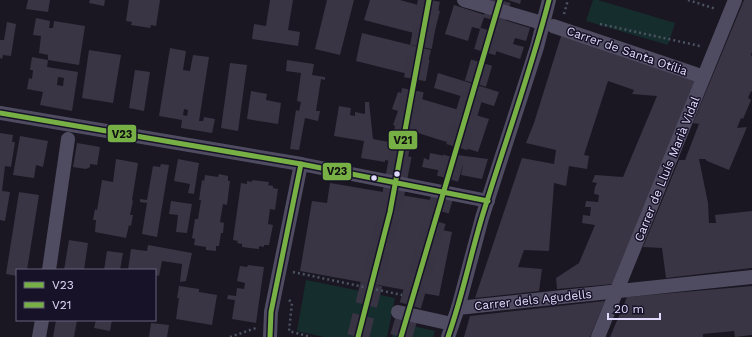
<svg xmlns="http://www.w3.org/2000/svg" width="752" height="337" font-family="'Work Sans',sans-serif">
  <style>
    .green { fill: #162d2e }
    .building { fill: #393544; fill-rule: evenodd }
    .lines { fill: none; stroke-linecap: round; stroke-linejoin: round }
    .primary-tunnel { stroke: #383443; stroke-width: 22; stroke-dasharray: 22 11; stroke-linecap: butt }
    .path { stroke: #4a5462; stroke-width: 2.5; stroke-dasharray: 2 3; stroke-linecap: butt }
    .street { stroke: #4f4c62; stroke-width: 14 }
    .bus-1-casing { stroke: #171227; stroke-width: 8 }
    .bus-2-casing { stroke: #171227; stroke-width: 8 }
    .bus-1 { stroke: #77b045; stroke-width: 5 }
    .bus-2 { stroke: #77b045; stroke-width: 5 }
    .bus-dot { fill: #e0dafc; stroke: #171227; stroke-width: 1.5 }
    .labels { text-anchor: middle; stroke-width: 3; stroke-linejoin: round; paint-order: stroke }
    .street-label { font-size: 12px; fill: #e0dafc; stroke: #171227 }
    .line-badge { stroke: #171227; stroke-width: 1.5 }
    .pale-badge-label { font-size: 11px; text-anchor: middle; font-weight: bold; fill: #111 }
  </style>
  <rect width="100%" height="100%" fill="#1a1722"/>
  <g class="green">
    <polygon points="593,0 598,0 675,23 668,45 586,21"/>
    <polygon points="306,280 395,298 387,337 324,337 297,331"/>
    <polygon points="395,322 435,331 433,337 392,337"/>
  </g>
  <g class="building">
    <polygon points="28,0 50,0 48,12 26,9"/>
    <polygon points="90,0 105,0 104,6 89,3"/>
    <polygon points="129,0 160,0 156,26 151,25 150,28 131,25 132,22 126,21"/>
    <polygon points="270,0 293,0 288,30 300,32 298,46 252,39 254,24 266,26"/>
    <polygon points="327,0 354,0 340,55 315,49"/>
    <polygon points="370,0 400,0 440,11 433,38 364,20"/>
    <polygon points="508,0 521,0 520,4"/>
    <polygon points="744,0 752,0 752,52 751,55 752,56 752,92 751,91 748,98 751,100 743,119 741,118 737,128 747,127 729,170 707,161 705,159 699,159 708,203 709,223 716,223 715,215 752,211 752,268 666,278 662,248 643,247 679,160 685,160 699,124 693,123"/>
    <polygon points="454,5 485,15 480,29 472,27 468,41 445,34"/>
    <path d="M36 18 50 21 49 28H53L54 21 85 26 79 65 48 60 47 67 78 72 72 111 40 105 43 92 27 89 29 78 32 79 33 70H30L32 57 48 60V55L39 53 41 36 33 35ZM58 77 64 78 63 86 57 85Z"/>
    <polygon points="498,18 530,28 526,41 515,38 513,44 524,47 520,59 490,49"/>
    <polygon points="7,22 16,24 11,56 3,55 2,59 0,58 0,40 4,40"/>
    <polygon points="362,33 431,50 424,78 356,61"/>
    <polygon points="562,33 697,78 613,284 557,289 556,278 579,263 595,225 582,223 583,215 590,216 591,207 585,207 586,201 598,202 599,195 594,194 595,187 597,183 592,182 595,175 623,177 657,96 632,94 634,90 608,81 584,155 589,156 587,169 569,166 566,186 554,183 549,251 524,250 518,267 542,269 539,291 475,298 522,158 554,164 556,150 526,143 534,123"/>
    <path d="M170 48 186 51 183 70 190 71 193 55 209 57 199 121H203L204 117 215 119 212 133 181 128 182 120 159 116ZM184 109 188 110 187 116 183 115Z"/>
    <polygon points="89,50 121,55 113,103 82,98"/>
    <polygon points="287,60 314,64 312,75 325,77 325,80 321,79 316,111 320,111 318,121 305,118 299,150 290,149 296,110 299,111 301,102 297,101 301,73 286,71"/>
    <polygon points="230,63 247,65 238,131 221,128"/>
    <polygon points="135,70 150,72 144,111 129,108"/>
    <polygon points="438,73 499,92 494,106 434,88"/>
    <polygon points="251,91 267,94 266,100 281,103 278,124 247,119"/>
    <polygon points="398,92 489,119 478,152 393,125 398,111 392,109"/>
    <polygon points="365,102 369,102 373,139 410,146 407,164 385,160 385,162 361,158 364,141 334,136 339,106 351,108 350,115 355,116 355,112 365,114"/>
    <polygon points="0,133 13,135 12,142 15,142 11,167 5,166 2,191 10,192 5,221 0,220"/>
    <polygon points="20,136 48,141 43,167 36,165 34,178 13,175"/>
    <polygon points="77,143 100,147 97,165 90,164 90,167 86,169 73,167"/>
    <polygon points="430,153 450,157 448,172 422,167 424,158 429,160"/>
    <polygon points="457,155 488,159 482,179 461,175 463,165 456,164"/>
    <polygon points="116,159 138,163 132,200 133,201 130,215 133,215 131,226 129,225 126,238 95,232 96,220 93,220 95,209 97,210 102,180 113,182"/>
    <polygon points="178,159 199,163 194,194 188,193 190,184 174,181"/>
    <polygon points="161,164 169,165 157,237 142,234 147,203 140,202 140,199 147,200 153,166 160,167"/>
    <polygon points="219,174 228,176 228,181 230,181 227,205 223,204 220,222 224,223 223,233 221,233 219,246 216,246 216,251 206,250 206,247 194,245 195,239 192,238 195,219 198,219 201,200 199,200 202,180 204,181 205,175 218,177"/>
    <polygon points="252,180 269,182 268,185 273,186 273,188 278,189 275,210 270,209 268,224 273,225 269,245 264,245 264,247 259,246 259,249 242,247 242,244 237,243 238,241 233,240 241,183 247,184 247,181 252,182"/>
    <polygon points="330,183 442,202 437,229 452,232 439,296 300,271 312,201 327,203"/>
    <polygon points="19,192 39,195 27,270 17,270 17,276 6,274"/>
    <polygon points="171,201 192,204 187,233 176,232 178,215 169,214"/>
    <polygon points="69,240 88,243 84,270 64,270"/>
    <polygon points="148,245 192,253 186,281 180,282 182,264 162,261 159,276 155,275 155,270 128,270 131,249 147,251"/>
    <polygon points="107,251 123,253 120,270 104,270"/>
    <polygon points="248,265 264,267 256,323 232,319 235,300 227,299 228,295 236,296 237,288 244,289 245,283 237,281 240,266 247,267"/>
    <polygon points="179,286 199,289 199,292 217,295 212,325 176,319 179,298 177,298"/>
    <polygon points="752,286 752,335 735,337 734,331 703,334 703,337 610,337 627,297"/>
    <polygon points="605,301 590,337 464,337 470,316"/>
    <polygon points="56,320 77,320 74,337 53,337"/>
    <polygon points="96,320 112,320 110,331 94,328"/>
    <polygon points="151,323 169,325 167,337 149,337"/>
  </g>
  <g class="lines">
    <g class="primary-tunnel">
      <polyline points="358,337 390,212 422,41 429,0"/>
      <polyline points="401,337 500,0"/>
    </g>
    <g class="path">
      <polyline points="688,0 716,9"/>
      <polyline points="564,14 568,0"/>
      <polyline points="600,24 700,46"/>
      <polyline points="293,272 402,295"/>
      <polyline points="289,300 292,303 289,331 311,337"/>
      <polyline points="230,337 256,328"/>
    </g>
    <g class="street">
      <polyline points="464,0 542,23"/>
      <polyline points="553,26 701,76"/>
      <polyline points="0,113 301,164 488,201"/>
      <polyline points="49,270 68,139"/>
      <polyline points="458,308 752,277"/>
      <polyline points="398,312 452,324"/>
      <polyline points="39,337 42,320"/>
      <polyline points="270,337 271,312 301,164"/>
      <polyline points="448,337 458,308 482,218 537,47 549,0"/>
      <polyline points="598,337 735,0"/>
    </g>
    <defs>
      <g id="bus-1">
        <polyline points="0,113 301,164 488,201"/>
        <polyline points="270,337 271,312 301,164"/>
        <path d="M448 337C462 298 470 257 482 217 504 145 530 74 549 0"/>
      </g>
      <g id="bus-2">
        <polyline points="358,337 390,212 429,0"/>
        <polyline points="401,337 500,0"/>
      </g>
    </defs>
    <use href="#bus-1" class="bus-1-casing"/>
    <use href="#bus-2" class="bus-2-casing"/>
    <use href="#bus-1" class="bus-1"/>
    <use href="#bus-2" class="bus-2"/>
  </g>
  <g class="bus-dot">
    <circle cx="397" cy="174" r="3.5"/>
    <circle cx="374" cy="178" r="3.5"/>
  </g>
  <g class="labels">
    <g class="street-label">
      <text transform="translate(627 51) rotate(19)" y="4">Carrer de Santa Otília</text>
      <text transform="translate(667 169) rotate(-68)" y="4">Carrer de Lluís Marià Vidal</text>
      <text transform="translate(533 300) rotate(-6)" y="4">Carrer dels Agudells</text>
    </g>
  </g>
  <g class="line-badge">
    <rect x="107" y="124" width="30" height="19" rx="4" fill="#77b045"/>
    <rect x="388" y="130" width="30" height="20" rx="4" fill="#77b045"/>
    <rect x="322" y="162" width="30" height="19" rx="4" fill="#77b045"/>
  </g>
  <g class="pale-badge-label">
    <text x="122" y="138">V23</text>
    <text x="403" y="144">V21</text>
    <text x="337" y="175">V23</text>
  </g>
  <rect x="16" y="269" width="140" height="52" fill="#171227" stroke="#67627c"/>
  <rect x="24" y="282" width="20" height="6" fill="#77b045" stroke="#67627c"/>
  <text x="52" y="289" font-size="12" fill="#e0dafc">V23</text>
  <rect x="24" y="302" width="20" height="6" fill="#77b045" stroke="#67627c"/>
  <text x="52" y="309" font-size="12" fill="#e0dafc">V21</text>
  <path d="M608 313v6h52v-6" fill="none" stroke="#e0dafc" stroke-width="2"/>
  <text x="614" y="313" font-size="12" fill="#e0dafc" stroke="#171227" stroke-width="3" paint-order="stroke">20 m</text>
</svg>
